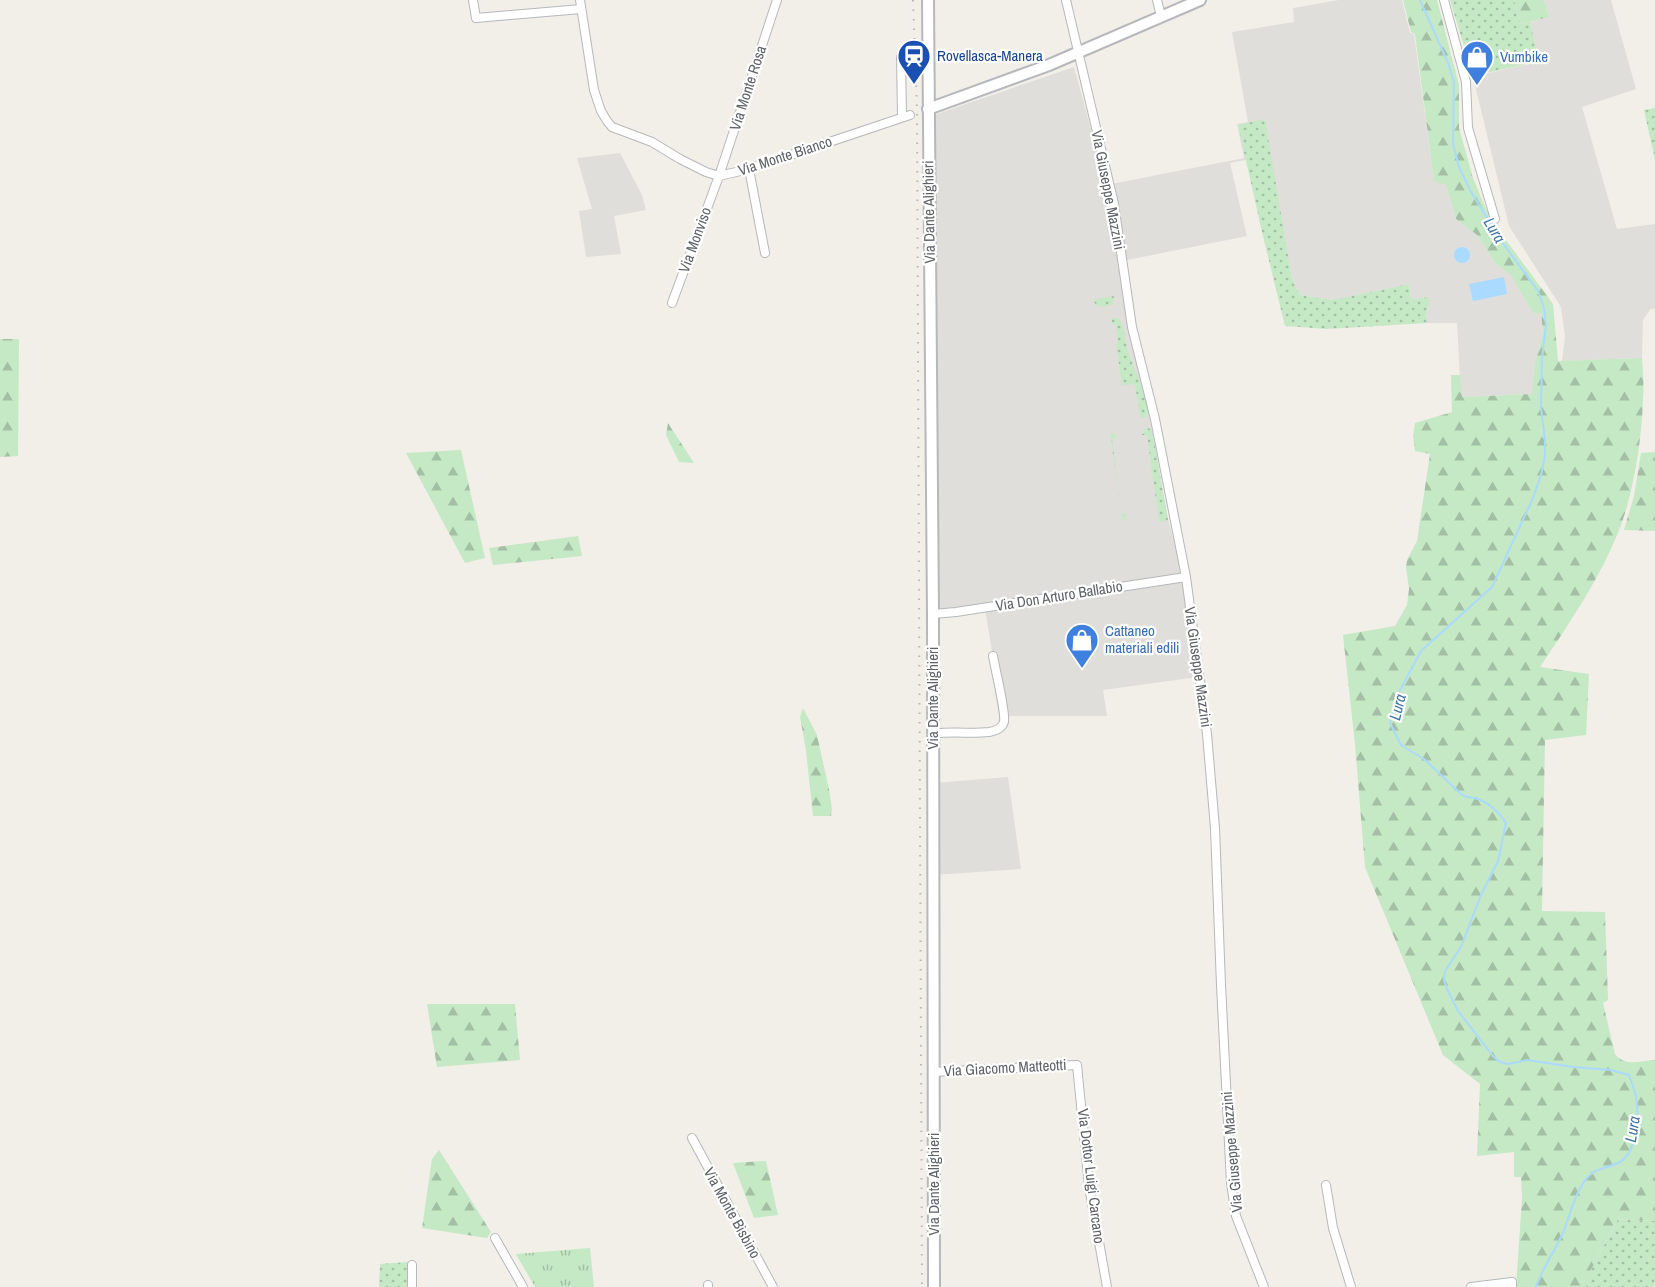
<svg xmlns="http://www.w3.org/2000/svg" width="1655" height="1287" font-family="'Archivo Narrow',sans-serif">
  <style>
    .industrial { fill: #e0deda }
    .grass { fill: url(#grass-dots) }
    .forest { fill: url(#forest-firs) }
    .park { fill: url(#park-tufts) }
    .water { fill: #aadaff }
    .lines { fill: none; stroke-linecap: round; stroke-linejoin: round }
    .stream { stroke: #aadaff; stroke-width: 2 }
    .minor-casing { stroke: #b5b8bc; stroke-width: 10 }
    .tertiary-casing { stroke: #b5b8bc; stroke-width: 14 }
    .minor { stroke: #fff; stroke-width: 8 }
    .tertiary { stroke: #fff; stroke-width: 10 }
    .rail { stroke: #b6b7b8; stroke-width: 2; stroke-dasharray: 1.5 8; stroke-linecap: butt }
    .labels { text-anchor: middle; stroke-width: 4.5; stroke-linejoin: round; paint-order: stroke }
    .transit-label { font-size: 15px; fill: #164399; stroke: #fff; text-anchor: start }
    .shop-label { font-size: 15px; fill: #366cbe; stroke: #fff; text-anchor: start }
    .street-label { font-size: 15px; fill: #5f6368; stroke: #fff }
    .water-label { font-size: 16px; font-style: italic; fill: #4174aa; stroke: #fff }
  </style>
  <defs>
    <pattern id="grass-dots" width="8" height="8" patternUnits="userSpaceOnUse" patternTransform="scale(1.5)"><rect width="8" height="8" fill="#c5e8c5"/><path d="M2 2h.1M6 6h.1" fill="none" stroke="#a3c0a4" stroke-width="1.8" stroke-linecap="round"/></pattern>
    <pattern id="forest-firs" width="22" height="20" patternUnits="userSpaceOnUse" patternTransform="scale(1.5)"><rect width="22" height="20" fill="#c5e8c5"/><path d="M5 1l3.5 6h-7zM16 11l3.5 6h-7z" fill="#a3c0a4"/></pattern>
    <pattern id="park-tufts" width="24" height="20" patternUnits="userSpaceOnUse" patternTransform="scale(1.5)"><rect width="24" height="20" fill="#c5e8c5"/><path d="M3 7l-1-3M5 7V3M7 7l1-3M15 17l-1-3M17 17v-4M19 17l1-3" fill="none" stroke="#a3c0a4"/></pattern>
  </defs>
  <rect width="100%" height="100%" fill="#f1efe8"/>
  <g class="industrial">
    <polygon points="1339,0 1402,0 1410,33 1414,34 1434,180 1446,185 1456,219 1477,235 1495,263 1511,274 1533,313 1541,313 1543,332 1535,362 1533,394 1461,397 1457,323 1427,323 1426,313 1429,297 1411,299 1409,284 1332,300 1300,295 1292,279 1270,155 1230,163 1247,236 1122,261 1168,519 1186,584 1198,677 1103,690 1107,716 999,716 988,653 992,651 985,609 934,615 928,117 1074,67 1106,185 1244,158 1237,124 1248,122 1232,32 1294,22 1293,8"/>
    <polygon points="1544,0 1611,0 1636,89 1582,107 1617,229 1655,224 1655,308 1650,310 1643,320 1642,358 1562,361 1565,336 1561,307 1509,226 1473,77 1539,61 1530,22 1549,17"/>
    <polygon points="620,153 642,195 646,210 614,216 621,254 586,257 579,211 592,209 577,158"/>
    <polygon points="1008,777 1021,869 934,875 934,783"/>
  </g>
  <g class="grass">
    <polygon points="1450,0 1514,0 1521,24 1530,22 1539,61 1473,76"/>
    <polygon points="1655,108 1655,160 1644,110"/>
    <polygon points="1265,119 1292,279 1300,295 1332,300 1409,284 1411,299 1430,297 1426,313 1427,323 1327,329 1285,326 1262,232 1238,125"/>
    <polygon points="1114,296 1113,304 1102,307 1096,305 1093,300"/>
    <polygon points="1114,318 1119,318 1120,321 1122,323 1128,352 1145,395 1148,414 1144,418 1140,417 1135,384 1122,385 1116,343 1118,343 1116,324 1112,324 1112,319"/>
    <polygon points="1148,428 1152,430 1168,520 1159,522 1147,435 1142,435 1144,430"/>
    <polygon points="1110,433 1114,433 1117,438 1112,439 1121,514 1127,514 1126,518 1122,520"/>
    <polygon points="1618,1219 1655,1221 1655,1285 1654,1287 1582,1287"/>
    <polygon points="408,1262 409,1287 379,1287 380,1264"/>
  </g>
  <g class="forest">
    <path d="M1403 0H1437L1459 85V128L1473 178 1485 207 1500 232 1553 304 1558 361 1642 358C1643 372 1644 385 1643 399 1642 440 1633 496 1618 533 1598 581 1569 624 1540 667L1589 674 1586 735 1545 740 1542 911 1605 912 1608 1000 1603 1003 1615 1054C1625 1067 1640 1061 1655 1060V1221L1618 1219 1582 1287H1516L1522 1199 1521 1177H1514V1152L1477 1156 1480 1084 1443 1055 1365 867 1355 744 1343 635 1395 626 1407 605 1409 589 1406 567 1407 560 1417 541 1430 454 1415 451 1413 436 1415 423 1452 412 1451 375H1460L1462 397 1532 394 1535 362 1543 332 1541 313H1533L1511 275 1495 263 1477 235 1456 219 1446 185 1434 181 1415 34 1411 32Z"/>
    <polygon points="1514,0 1544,0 1549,17 1521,24"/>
    <polygon points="0,339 19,339 18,456 0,457"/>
    <polygon points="668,423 694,463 679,462 666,435"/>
    <polygon points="461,450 485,558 465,563 406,453"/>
    <polygon points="1655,452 1655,531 1624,530 1634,496 1641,453"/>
    <polygon points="578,536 582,556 493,565 489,548"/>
    <polygon points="803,708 817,735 829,789 832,809 831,816 813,816 806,750 800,717"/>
    <polygon points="427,1004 515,1004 520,1060 437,1067"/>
    <polygon points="439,1150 491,1232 487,1238 422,1228 432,1159"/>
    <polygon points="766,1161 778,1215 754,1218 733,1163"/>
  </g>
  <polygon class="park" points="590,1248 594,1287 535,1287 516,1254"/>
  <g class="water">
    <circle cx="1462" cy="255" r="8"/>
    <polygon points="1504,277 1507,294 1473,301 1469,284"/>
  </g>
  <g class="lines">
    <path class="stream" d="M1420 0 1448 63 1454 82 1453 143 1459 167 1470 190 1499 238 1538 291 1544 308 1546 325 1542 358 1541 408 1545 440V456L1541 475 1533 498 1492 587 1421 651 1399 692 1390 723 1401 745 1424 759 1462 795C1468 798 1472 797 1478 799 1489 803 1500 813 1506 823L1498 861 1481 895 1461 947 1445 971 1444 980 1447 989 1458 1011 1493 1056 1500 1062 1508 1064 1527 1060 1573 1067 1611 1070 1629 1075C1631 1082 1635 1090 1636 1097 1639 1115 1637 1152 1620 1162 1609 1168 1594 1168 1587 1178 1573 1195 1570 1218 1561 1237 1553 1254 1542 1269 1536 1287"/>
    <defs>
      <g id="minor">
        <polyline points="473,0 476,18 581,9"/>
        <polyline points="580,0 594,90 601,111 607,121 612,127 652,142 680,159 706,172 719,176 749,169 910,115"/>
        <polyline points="1066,0 1114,204 1132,327 1155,419 1186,577 1207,734 1215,828 1221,985 1231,1183 1236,1216 1264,1287"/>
        <polyline points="1157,0 1161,16"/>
        <polyline points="1444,0 1466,82 1468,128 1495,219"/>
        <polyline points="901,57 902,117"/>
        <polyline points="749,169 765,253"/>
        <polyline points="672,303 719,176 777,0"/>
        <polyline points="933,614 956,612 1186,577"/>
        <path d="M933 734C952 731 970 734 989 732 995 731 1002 728 1004 722 1006 711 995 669 993 656"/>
        <polyline points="933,1072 1077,1065 1089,1186 1107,1287"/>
        <polyline points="692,1138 773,1287"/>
        <polyline points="1326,1185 1333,1228 1351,1287"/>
        <polyline points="495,1238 523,1287"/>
        <polyline points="412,1265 412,1287"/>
        <polyline points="708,1285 708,1287"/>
        <polyline points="1471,1287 1512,1282 1512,1287"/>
      </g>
      <g id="tertiary">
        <polyline points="928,0 933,614 934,1287"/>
        <polyline points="928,109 1049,65 1200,0"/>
      </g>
    </defs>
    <use href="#minor" class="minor-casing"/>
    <use href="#tertiary" class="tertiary-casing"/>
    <use href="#minor" class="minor"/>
    <use href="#tertiary" class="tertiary"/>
    <polyline class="rail" points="913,0 917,108 922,1287"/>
  </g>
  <defs>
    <symbol id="station-pin" viewBox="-11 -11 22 30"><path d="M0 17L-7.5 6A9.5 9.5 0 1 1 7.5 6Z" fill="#1a4fb4" stroke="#fff"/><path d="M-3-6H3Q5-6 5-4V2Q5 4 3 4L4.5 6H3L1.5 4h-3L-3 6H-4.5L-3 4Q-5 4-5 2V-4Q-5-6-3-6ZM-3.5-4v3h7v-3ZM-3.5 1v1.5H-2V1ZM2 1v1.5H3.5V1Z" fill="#fff"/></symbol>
    <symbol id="shop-pin" viewBox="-11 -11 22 30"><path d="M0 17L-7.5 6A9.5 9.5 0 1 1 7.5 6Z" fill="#3f7fe0" stroke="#fff"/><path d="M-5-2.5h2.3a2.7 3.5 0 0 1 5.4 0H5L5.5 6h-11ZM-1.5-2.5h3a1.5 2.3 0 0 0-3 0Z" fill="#fff"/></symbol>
  </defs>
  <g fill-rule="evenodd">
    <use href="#station-pin" x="895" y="37" width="38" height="52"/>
    <use href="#shop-pin" x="1458" y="38" width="38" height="52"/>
    <use href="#shop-pin" x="1063" y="621" width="38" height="52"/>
  </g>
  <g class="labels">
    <g class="transit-label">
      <text x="937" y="61">Rovellasca-Manera</text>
    </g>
    <g class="shop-label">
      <text x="1500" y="62">Vumbike</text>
      <text x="1105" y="636">Cattaneo<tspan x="1105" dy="17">materiali edili</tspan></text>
    </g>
    <g class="street-label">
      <text transform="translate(748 88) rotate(-72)" y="5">Via Monte Rosa</text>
      <text transform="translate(785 156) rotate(-18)" y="5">Via Monte Bianco</text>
      <text transform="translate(1108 190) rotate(79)" y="5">Via Giuseppe Mazzini</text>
      <text transform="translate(929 212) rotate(-91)" y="5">Via Dante Alighieri</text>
      <text transform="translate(695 240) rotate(-70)" y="5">Via Monviso</text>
      <text transform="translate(1059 596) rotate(-9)" y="5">Via Don Arturo Ballabio</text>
      <text transform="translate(1198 667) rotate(82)" y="5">Via Giuseppe Mazzini</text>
      <text transform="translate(933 698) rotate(-90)" y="5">Via Dante Alighieri</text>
      <text transform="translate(1005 1068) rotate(-3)" y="5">Via Giacomo Matteotti</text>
      <text transform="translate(1232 1152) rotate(-95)" y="5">Via Giuseppe Mazzini</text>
      <text transform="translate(1091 1176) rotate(83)" y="5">Via Dottor Luigi Carcano</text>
      <text transform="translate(934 1184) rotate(-90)" y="5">Via Dante Alighieri</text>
      <text transform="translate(732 1213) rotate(61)" y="5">Via Monte Bisbino</text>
    </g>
    <g class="water-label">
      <text transform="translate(1495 230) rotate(59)" y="6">Lura</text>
      <text transform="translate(1397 707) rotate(-76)" y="6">Lura</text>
      <text transform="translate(1632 1129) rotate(-81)" y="6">Lura</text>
    </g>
  </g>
</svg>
